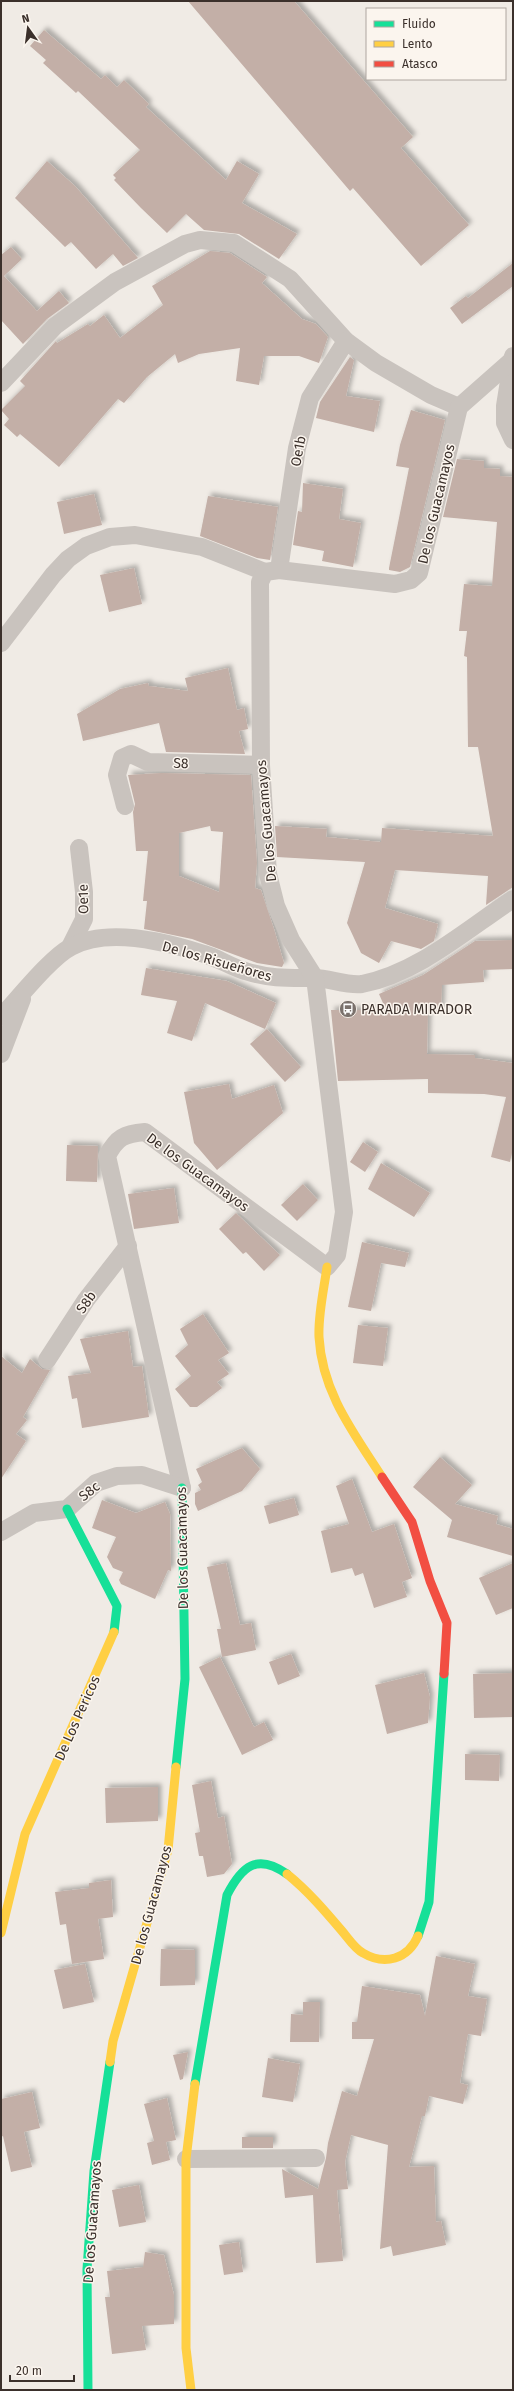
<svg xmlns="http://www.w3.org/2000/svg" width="514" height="2391" font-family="'Fira Sans',sans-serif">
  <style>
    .building { fill: #c3afa7; fill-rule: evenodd; filter: url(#shadow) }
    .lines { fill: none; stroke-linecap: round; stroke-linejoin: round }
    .street { stroke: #c9c3be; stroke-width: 18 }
    .fast { stroke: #16e098; stroke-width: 9 }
    .slow { stroke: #ffcf43; stroke-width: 9 }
    .jam { stroke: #f24e42; stroke-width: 9 }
    .labels { text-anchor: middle; stroke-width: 3; stroke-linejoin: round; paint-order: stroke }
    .street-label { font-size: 14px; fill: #3b302b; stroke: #fbf5ee }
    .poi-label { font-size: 14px; fill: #3b302b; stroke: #fbf5ee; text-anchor: start }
  </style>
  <defs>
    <filter id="shadow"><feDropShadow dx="3.5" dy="-3.5" stdDeviation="2" flood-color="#0004"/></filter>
  </defs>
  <rect width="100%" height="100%" fill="#f0ebe5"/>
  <g class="building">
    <polygon points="188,1 294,1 413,137 401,148 469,225 421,266 353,188 350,191"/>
    <polygon points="44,30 101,79 105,75 117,87 124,80 149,104 146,107 226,180 237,161 259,174 242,203 297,234 279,259 239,234 204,230 186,214 167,233 141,208 114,180 116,178 113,175 140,150 78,91 76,93 43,63 46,60 30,46"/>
    <polygon points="47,161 75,186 138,258 123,266 113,254 96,269 71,242 65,247 15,198"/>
    <polygon points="11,247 22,259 4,276 37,311 59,291 69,303 47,319 23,344 1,320 1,255"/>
    <polygon points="210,251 230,253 267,277 262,283 302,319 316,324 328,337 319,363 299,356 264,356 259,385 236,381 240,348 199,354 178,363 175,354 147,377 124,403 118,399 59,467 20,434 17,437 4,425 9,419 1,410 25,386 20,381 56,341 57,343 88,324 90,326 104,315 120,338 163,305 152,286"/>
    <polygon points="513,263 513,286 462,324 450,308 466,296 468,298"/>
    <polygon points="350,357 354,360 346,396 380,401 374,432 316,418 320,402"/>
    <polygon points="411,410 445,420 410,567 400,572 389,570 389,568 409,468 396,466 400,445"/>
    <polygon points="457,459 484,461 484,468 500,469 500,476 513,477 513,887 486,905 488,876 395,870 385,908 438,924 434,941 421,949 391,941 379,963 361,953 347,923 365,862 277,857 275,826 327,829 326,837 381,842 382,828 493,836 478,747 468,747 467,657 464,656 467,631 459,631 464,584 492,586 497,522 443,517"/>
    <polygon points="303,483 343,489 339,519 361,523 353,567 322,561 324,551 293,545 298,511 302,512"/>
    <polygon points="94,494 102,525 64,534 57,502"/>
    <polygon points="208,496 278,507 270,560 257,558 200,536"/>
    <polygon points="134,568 142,604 109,612 100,575"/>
    <polygon points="228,668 237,710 244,708 248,729 239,731 245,754 166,752 159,723 83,741 77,714 120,689 148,683 149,686 188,691 185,678"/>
    <path d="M161 773 251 775 257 863 255 888 261 890 274 929 284 963 282 967 257 963 192 939 144 929 147 901H143L148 851H136L133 812 135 804 128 775ZM210 826 211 831 223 832 219 892 179 876V833Z"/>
    <polygon points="513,940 513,969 483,970 484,982 442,985 441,1012 428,1011 427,1054 475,1055 475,1058 513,1063 513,1148 510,1162 491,1157 506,1097 484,1094 428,1093 428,1079 338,1081 331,1010 386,1010 379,994 423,975 475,941"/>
    <polygon points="146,968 227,981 276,1003 265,1029 205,1003 192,1041 167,1033 177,1001 141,995"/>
    <polygon points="267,1029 301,1067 285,1082 250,1044"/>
    <polygon points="229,1084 232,1099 274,1085 283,1113 217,1170 194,1143 184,1092"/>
    <polygon points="363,1142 378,1152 365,1172 350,1162"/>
    <polygon points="67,1145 98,1146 97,1182 66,1181"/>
    <polygon points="381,1163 430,1193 414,1217 368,1189"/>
    <polygon points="303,1184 318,1200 297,1221 281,1205"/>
    <polygon points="174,1188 179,1223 134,1229 128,1194"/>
    <polygon points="236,1213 280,1255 264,1271 246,1252 243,1254 219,1229"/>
    <polygon points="362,1242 409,1253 405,1267 381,1263 371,1311 348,1307"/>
    <polygon points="203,1314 229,1353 218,1360 229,1374 217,1382 222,1388 197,1407 190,1407 175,1389 191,1376 175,1356 188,1345 180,1329"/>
    <polygon points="358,1325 388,1328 383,1366 353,1363"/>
    <polygon points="128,1331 133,1367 142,1366 149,1417 82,1428 77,1398 72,1399 68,1376 91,1373 80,1339"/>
    <polygon points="1,1356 22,1373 30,1359 42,1369 50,1370 23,1417 27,1420 16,1434 26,1441 1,1479"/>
    <polygon points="242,1448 260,1469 242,1491 198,1511 195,1504 195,1493 201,1490 198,1485 202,1482 196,1469"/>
    <polygon points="440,1457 472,1485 455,1504 498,1516 496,1524 513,1529 513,1556 447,1537 452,1520 413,1487"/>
    <polygon points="352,1479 372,1532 394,1524 412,1578 402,1582 407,1597 374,1608 363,1573 355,1576 352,1568 331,1573 321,1531 349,1524 336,1486"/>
    <polygon points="294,1498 299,1515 269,1524 264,1506"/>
    <polygon points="102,1500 136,1513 165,1502 170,1514 171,1571 168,1570 155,1599 121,1584 119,1580 123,1572 113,1568 107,1557 116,1537 92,1528"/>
    <polygon points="226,1563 240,1625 251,1623 256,1650 222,1657 217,1629 221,1629 207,1567"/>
    <polygon points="513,1563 513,1608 496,1615 479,1578"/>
    <polygon points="291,1654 300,1676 278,1685 269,1662"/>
    <polygon points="220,1657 254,1727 264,1722 273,1740 242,1755 199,1667"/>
    <polygon points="424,1673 430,1697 428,1723 387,1734 375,1685"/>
    <polygon points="513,1673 513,1717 474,1718 473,1674"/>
    <polygon points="465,1754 500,1755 499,1781 465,1780"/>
    <polygon points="211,1781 218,1818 224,1816 232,1864 224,1874 207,1877 203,1856 199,1856 195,1833 200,1832 192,1785"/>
    <polygon points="158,1787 158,1821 106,1823 105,1788"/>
    <polygon points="111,1880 113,1917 98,1919 104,1959 72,1964 66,1924 60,1925 55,1892 89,1888 89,1883"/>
    <polygon points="161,1949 195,1950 195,1985 160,1986"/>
    <polygon points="436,1956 475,1964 468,1996 487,1999 481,2036 468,2034 460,2083 468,2085 463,2104 429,2096 425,2116 422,2116 409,2167 434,2166 436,2222 441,2221 446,2245 393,2256 391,2246 380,2249 388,2145 351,2135 345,2162 348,2189 337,2190 343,2261 316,2263 313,2195 285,2198 282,2169 318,2189 326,2158 328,2143 342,2091 357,2096 374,2039 352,2039 352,2022 357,2022 362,1986 420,1995 425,2016"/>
    <polygon points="85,1964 94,2002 63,2009 54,1970"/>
    <polygon points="303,2002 320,2002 319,2042 290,2042 291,2014 303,2015"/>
    <polygon points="188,2052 183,2079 180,2080 173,2055"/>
    <polygon points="268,2058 300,2064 293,2102 262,2097"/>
    <polygon points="32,2092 40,2128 24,2132 32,2167 11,2172 3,2136 1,2137 1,2099"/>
    <polygon points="167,2098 176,2140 166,2142 170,2160 152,2165 147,2143 154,2141 144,2104"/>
    <rect x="242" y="2137" width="31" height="11"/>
    <polygon points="139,2185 146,2222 119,2227 112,2190"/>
    <polygon points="239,2242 243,2272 224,2275 219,2245"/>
    <polygon points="145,2252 164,2255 174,2295 174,2324 142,2326 146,2350 112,2354 105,2297 110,2297 107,2271 143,2267"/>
  </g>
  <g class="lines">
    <g class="street">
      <polyline points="513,356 505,406 505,423 513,440"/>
      <polyline points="1,383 55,326 115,282 185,244 200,240 234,243 290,279 346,341 376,363 431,395 459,407"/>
      <polyline points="279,570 297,448 310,398 346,341"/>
      <polyline points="1,643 53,575 68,559 86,546 110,537 135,535 202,547 265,572"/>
      <polyline points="125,806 117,775 122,758 131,754 148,762 261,765"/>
      <polyline points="70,947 84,919 84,892 79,848"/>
      <path d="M1 1017C18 999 51 957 71 947 107 927 167 942 204 954 218 958 231 967 245 971 270 979 289 978 314 978 329 978 347 986 362 984 418 973 466 930 513 899"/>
      <polyline points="1,1054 22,999"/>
      <polyline points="47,1360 86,1300 128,1246"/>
      <path d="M182 1488 107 1156C117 1137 124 1134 145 1132L327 1267 337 1255 344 1212 315 978 291 940 276 906 268 874 261 765 260 582 265 572 279 570 395 584 411 580 419 573 459 407 510 362"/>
      <polyline points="1,1532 34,1513 67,1509 96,1483 117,1476 142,1475 182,1488"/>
      <polyline points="186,2159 316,2158"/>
    </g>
    <g class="fast">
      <polyline points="67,1509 117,1606 114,1632"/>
      <polyline points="176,1767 185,1679 182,1488"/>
      <polyline points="418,1936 429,1902 444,1674"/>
      <path d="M195 2084 227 1895C242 1866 257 1853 287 1874"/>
      <polyline points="88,2390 87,2269 94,2171 110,2062"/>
    </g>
    <g class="slow">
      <path d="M327 1267C324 1289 318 1314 319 1337 322 1392 353 1432 382 1477"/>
      <path d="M287 1874C308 1891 325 1911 342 1931 348 1938 355 1949 363 1953 385 1966 408 1959 418 1936"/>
      <polyline points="1,1933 25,1834 114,1632"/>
      <polyline points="110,2062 113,2041 168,1850 176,1767"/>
      <polyline points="191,2390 186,2348 186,2159 195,2084"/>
    </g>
    <polyline class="jam" points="382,1477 412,1522 430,1581 447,1623 444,1674"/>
  </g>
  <defs>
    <symbol id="bus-disc" viewBox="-11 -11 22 22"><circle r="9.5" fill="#7a716c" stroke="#fbf5ee"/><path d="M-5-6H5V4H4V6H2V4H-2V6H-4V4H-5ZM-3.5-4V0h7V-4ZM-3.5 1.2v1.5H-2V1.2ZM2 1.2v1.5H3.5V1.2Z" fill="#fff"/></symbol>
  </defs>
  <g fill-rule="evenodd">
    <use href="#bus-disc" x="338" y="999" width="20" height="20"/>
  </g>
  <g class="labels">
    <g class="street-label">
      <text transform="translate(298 451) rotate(-79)" y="5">Oe1b</text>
      <text transform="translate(436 504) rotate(-77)" y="5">De los Guacamayos</text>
      <text transform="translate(181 763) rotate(1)" y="5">S8</text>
      <text transform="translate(266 821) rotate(-95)" y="5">De los Guacamayos</text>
      <text transform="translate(83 899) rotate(-91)" y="5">Oe1e</text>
      <text transform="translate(217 961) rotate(16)" y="5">De los Risueñores</text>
      <text transform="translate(198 1172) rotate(36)" y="5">De los Guacamayos</text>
      <text transform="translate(86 1302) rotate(-55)" y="5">S8b</text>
      <text transform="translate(89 1491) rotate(-38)" y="5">S8c</text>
      <text transform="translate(182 1548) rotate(-91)" y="5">De los Guacamayos</text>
      <text transform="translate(77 1718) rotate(-66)" y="5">De Los Pericos</text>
      <text transform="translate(151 1905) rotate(-75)" y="5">De los Guacamayos</text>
      <text transform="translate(92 2222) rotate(-86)" y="5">De los Guacamayos</text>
    </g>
    <g class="poi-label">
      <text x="361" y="1014">PARADA MIRADOR</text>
    </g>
  </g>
  <rect width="514" height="2391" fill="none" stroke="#3b302b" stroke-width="4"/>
  <rect x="366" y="8" width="140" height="72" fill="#fbf5ee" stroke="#aea6a0"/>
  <rect x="374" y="21" width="20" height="6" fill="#16e098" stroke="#aea6a0"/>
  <text x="402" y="28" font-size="12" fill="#3b302b">Fluido</text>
  <rect x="374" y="41" width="20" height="6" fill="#ffcf43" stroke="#aea6a0"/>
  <text x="402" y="48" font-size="12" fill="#3b302b">Lento</text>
  <rect x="374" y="61" width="20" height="6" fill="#f24e42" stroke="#aea6a0"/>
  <text x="402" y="68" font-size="12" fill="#3b302b">Atasco</text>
  <g transform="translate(28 28) rotate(346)" stroke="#fbf5ee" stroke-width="3" paint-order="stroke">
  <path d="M0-3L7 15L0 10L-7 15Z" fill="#3b302b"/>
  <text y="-6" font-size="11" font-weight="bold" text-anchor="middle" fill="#3b302b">N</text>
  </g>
  <path d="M10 2375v6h64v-6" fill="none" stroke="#3b302b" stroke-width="2"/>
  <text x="16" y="2375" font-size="12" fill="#3b302b" stroke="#fbf5ee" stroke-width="3" paint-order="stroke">20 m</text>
</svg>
